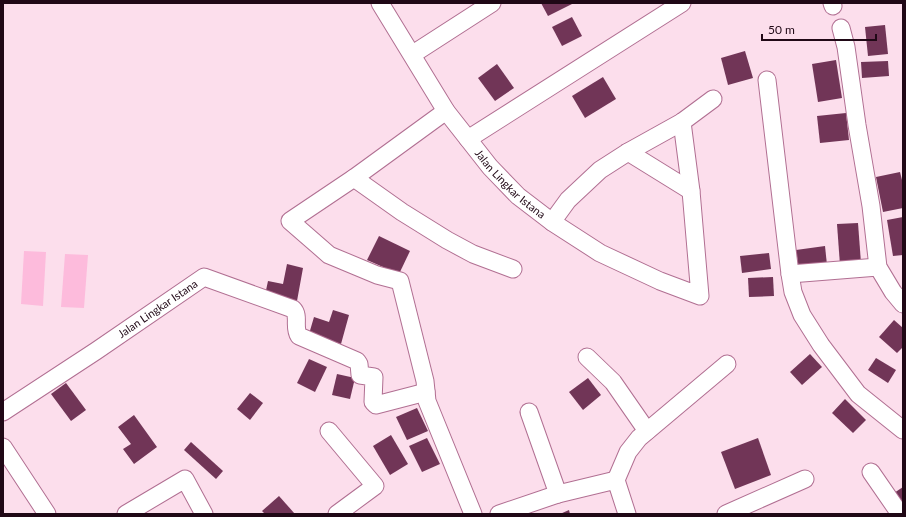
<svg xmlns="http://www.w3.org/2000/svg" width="906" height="517" font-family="Lato,sans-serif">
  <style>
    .green { fill: #fdbbdc }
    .building { fill: #713557 }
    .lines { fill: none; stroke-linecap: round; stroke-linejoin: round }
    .minor-casing { stroke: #b16f92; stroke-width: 19 }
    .minor { stroke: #fff; stroke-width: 17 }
    .labels { text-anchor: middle; stroke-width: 4; stroke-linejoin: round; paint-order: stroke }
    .street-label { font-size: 11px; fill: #200816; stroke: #fcdeec }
  </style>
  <rect width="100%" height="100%" fill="#fcdeec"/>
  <g class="green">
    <polygon points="24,251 46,252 43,306 21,304"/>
    <polygon points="65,254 88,255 84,308 61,307"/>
  </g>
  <g class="building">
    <polygon points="541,3 574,3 548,16"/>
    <polygon points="572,17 582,36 562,46 552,27"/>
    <polygon points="885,25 888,54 868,56 865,27"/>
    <polygon points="745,51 753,78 728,85 721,58"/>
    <polygon points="836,60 842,98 818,102 812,64"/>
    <polygon points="888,61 889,76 862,78 861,62"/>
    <polygon points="497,64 514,88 495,101 478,78"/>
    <polygon points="603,77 616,99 585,118 572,96"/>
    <polygon points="846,113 849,140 820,143 817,116"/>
    <polygon points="900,172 903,184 903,208 883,212 876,177"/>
    <polygon points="903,217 903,255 893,256 887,220"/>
    <polygon points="858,223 861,263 840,265 837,224"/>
    <polygon points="379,236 410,251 399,274 367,260"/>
    <polygon points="825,246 827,265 799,269 796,250"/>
    <polygon points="769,253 771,269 742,273 740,256"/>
    <polygon points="287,264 303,268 297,301 265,295 268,281 283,284"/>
    <polygon points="773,277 774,296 749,297 748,278"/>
    <polygon points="333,310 349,315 341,344 309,334 314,317 329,322"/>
    <polygon points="894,320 903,328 903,347 897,353 879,337"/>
    <polygon points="810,354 822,367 802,385 790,372"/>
    <polygon points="876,358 896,370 888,383 868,370"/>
    <polygon points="309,359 327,367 315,392 297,383"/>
    <polygon points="337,374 355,378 350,399 332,395"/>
    <polygon points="588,378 601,395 583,410 569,392"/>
    <polygon points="66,383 86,410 71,421 51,394"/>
    <polygon points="250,393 263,403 250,420 237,409"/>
    <polygon points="845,399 866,420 853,433 832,413"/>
    <polygon points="417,408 428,431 407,440 396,417"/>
    <polygon points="134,415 157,447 134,464 123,449 131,444 118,427"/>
    <polygon points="391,435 408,464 390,475 373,446"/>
    <polygon points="427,438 440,464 422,472 409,446"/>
    <polygon points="758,438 771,475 735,489 721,452"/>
    <polygon points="191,442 223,471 216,479 184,450"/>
    <polygon points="903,487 903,512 891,495"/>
    <polygon points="279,496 295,514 265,514 262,511"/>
    <polygon points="569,510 570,514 560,514"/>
  </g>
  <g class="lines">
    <defs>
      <g id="minor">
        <path id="s1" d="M380 3 446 111 490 167 518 196 552 222 600 253 660 281 700 296 691 191 682 122"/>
        <polyline points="832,3 833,6"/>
        <polyline points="841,28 846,47 857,125 871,206 878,267 893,292 903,304"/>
        <polyline points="413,54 492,3"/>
        <polyline points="767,80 790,274 793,292 802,315 821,345 858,394 903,430"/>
        <polyline points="446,111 354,178 290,221 329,255 377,275 400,281 425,381 427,401 473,514"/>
        <polyline points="468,139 682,3"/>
        <polyline points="628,152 691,191"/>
        <polyline points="354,178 402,212 447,240 473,254 513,269"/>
        <polyline points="552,222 568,200 600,170 628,152 682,122 713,99"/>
        <polyline points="790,274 878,267"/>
        <polyline points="587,357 613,382 647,431"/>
        <path id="s2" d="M3 412 96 351 204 277 293 309C300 316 293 327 299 336L357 361 359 364 360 375 374 377 373 402 376 405 426 392"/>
        <polyline points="529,412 558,494"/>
        <polyline points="329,431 375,486 337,514"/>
        <polyline points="3,447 47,514"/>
        <polyline points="871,472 900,514"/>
        <polyline points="616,480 628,452 639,438 727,364"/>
        <polyline points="126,514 185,479 204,514"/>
        <polyline points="499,514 558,494 616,480 627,514"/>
        <polyline points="726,514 805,479"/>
      </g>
    </defs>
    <use href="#minor" class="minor-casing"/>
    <use href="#minor" class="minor"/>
  </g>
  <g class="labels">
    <g class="street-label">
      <text dy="4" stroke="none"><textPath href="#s1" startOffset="224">Jalan Lingkar Istana</textPath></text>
      <text dy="4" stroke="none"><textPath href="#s2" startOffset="186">Jalan Lingkar Istana</textPath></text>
    </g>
  </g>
  <rect width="906" height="517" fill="none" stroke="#200816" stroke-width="8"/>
  <path d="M762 34v6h114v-6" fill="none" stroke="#200816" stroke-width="2"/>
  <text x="768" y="34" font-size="12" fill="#200816" stroke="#fcdeec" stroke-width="3" paint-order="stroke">50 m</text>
</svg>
